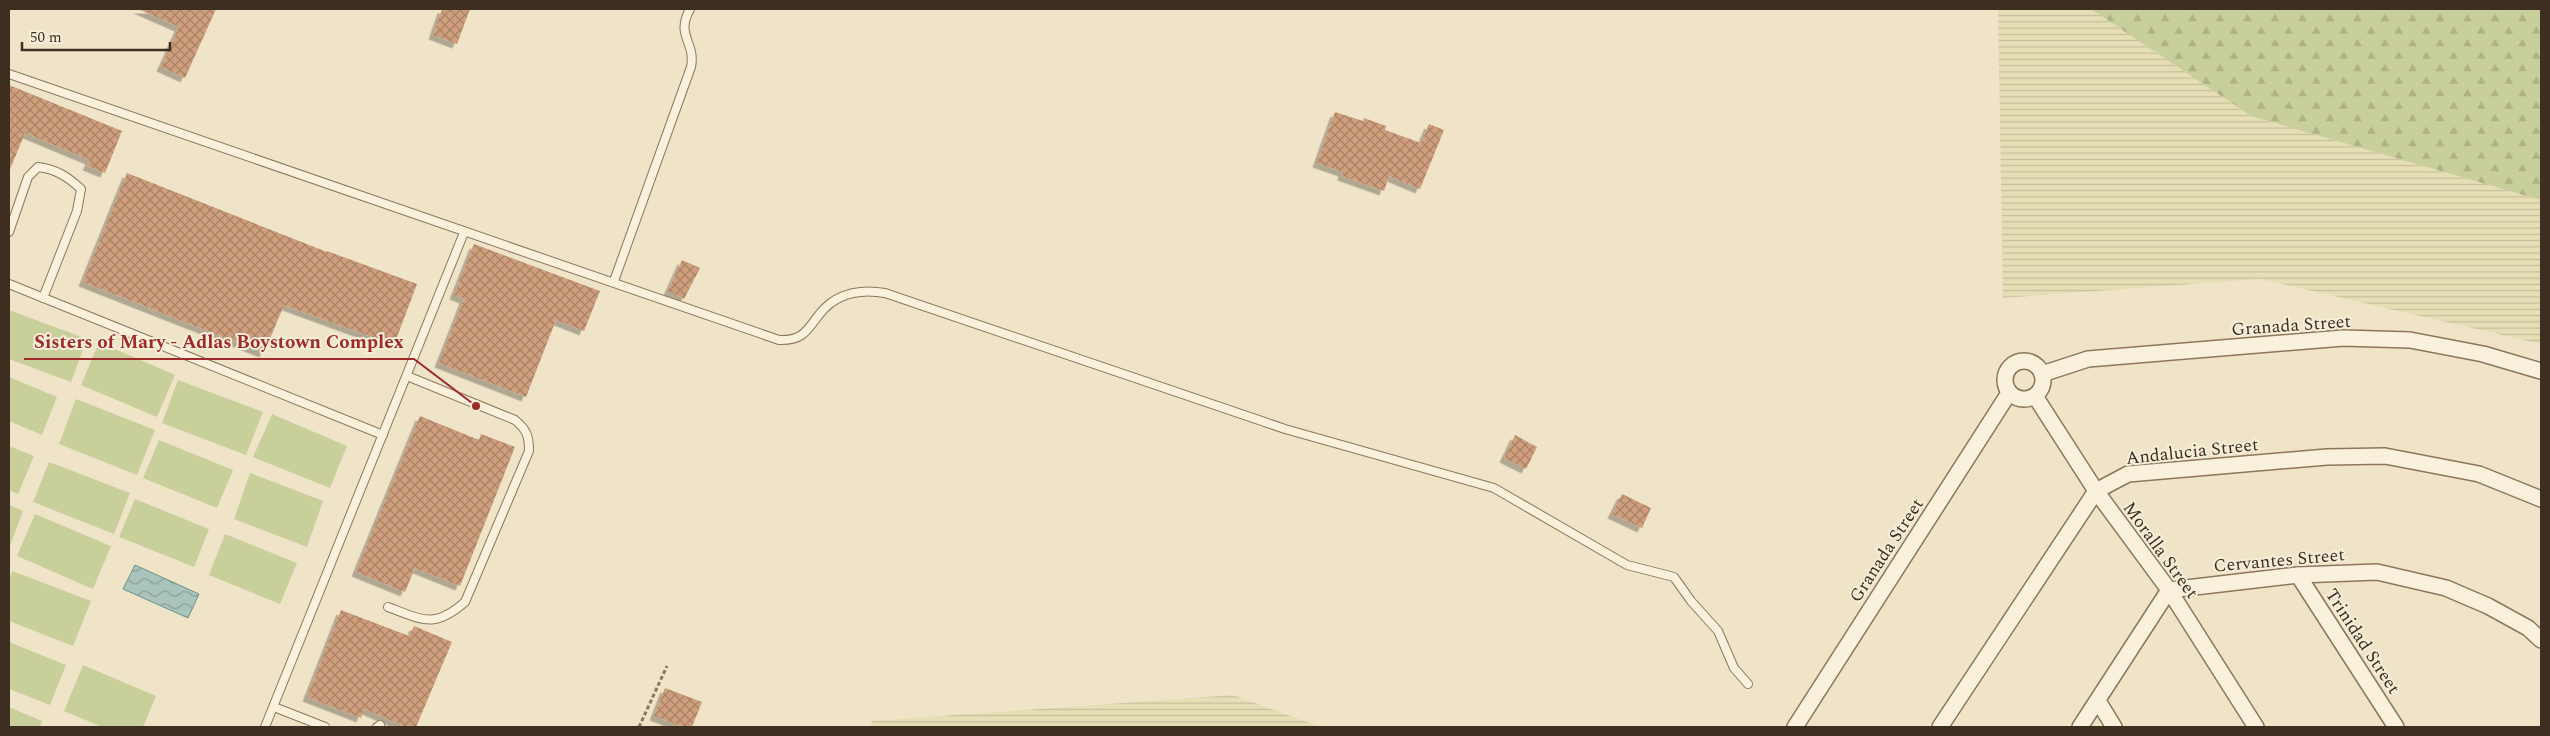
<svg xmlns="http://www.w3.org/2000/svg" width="2550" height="736" font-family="Spectral,serif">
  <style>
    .farmland { fill: url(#farmland-rules) }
    .grass { fill: #c9cf9b }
    .forest { fill: url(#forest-firs) }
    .water { fill: url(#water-waves); stroke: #6f938a }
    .building { fill: url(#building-cross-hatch); filter: url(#shadow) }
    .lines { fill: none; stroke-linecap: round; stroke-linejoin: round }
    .lane-casing { stroke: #8d765c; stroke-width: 10 }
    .street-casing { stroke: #8d765c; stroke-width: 18 }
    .path { stroke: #8d765c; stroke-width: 3; stroke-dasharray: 4 2.5; stroke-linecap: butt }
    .lane { stroke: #faf1dc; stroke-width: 8 }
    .street { stroke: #faf1dc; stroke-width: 15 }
    .labels { text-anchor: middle; stroke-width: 4; stroke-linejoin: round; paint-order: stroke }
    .street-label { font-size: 18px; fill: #3d2e20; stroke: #f7eed8 }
    .leader { fill: none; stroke: #9e2a2b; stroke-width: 2 }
    .callout-dot { fill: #9e2a2b; stroke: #f7eed8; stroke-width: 2 }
    .callout-label { font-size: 19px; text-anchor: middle; font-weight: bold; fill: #9e2a2b; stroke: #f7eed8; stroke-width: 4; stroke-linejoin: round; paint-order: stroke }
  </style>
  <defs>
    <pattern id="farmland-rules" width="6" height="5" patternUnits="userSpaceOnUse" patternTransform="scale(1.25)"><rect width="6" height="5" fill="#e6deb5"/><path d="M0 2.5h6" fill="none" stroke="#c6bf9b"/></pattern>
    <pattern id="forest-firs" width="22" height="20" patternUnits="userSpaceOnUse" patternTransform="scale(1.25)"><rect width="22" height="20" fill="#c9cf9b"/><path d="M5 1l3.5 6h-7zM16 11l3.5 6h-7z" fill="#aeb285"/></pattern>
    <pattern id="water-waves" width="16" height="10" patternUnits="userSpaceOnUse" patternTransform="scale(1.25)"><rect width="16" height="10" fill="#a9c4bc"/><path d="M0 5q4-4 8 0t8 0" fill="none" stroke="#8ba098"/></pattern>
    <pattern id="building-cross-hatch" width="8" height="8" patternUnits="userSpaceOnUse" patternTransform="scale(1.25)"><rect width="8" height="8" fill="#cf9f7d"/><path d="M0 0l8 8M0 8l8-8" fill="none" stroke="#a98266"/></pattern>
    <filter id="shadow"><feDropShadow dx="-4.5" dy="4.5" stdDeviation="0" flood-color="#0004"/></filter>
  </defs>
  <rect width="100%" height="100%" fill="#f0e4c8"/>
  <g class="farmland">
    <polygon points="1998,9 2091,9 2251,116 2541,200 2541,344 2260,279 2003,298"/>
    <polygon points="1233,695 1321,727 870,727 872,721"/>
  </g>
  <g class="grass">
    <polygon points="9,310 87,339 71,382 9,359"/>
    <polygon points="99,342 175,375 157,417 81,385"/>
    <polygon points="9,377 57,397 42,435 9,421"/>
    <polygon points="178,380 263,412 246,455 162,423"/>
    <polygon points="76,399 155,430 137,475 59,444"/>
    <polygon points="272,414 347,446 330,488 253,457"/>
    <polygon points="159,440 233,470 217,508 143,478"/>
    <polygon points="9,446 34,456 18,494 9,490"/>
    <polygon points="49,462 130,493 114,534 33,502"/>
    <polygon points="250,473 323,501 307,547 234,519"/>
    <polygon points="135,499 209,529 194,567 119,537"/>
    <polygon points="9,505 23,511 9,549"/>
    <polygon points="35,514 111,546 93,589 17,556"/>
    <polygon points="225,534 297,563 280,604 209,575"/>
    <polygon points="12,571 91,601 73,646 9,621 9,580"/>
    <polygon points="9,642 66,665 50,705 9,689"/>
    <polygon points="83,665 156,696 143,727 102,727 64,711"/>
    <polygon points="9,707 42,721 40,727 9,727"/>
  </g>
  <polygon class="forest" points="2091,9 2541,9 2541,200 2251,116"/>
  <polygon class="water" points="135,565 199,594 188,618 123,589"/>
  <g class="building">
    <polygon points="138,9 216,9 185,78 161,67 179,27"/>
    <polygon points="442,9 470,9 457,44 433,35"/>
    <polygon points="9,85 122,131 105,173 87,166 90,160 25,133 9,172"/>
    <polygon points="1335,112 1363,121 1364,118 1386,126 1385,130 1421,143 1429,124 1444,130 1420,189 1389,176 1384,191 1342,176 1343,172 1317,163"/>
    <polygon points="127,173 327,252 327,251 417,284 394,345 284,305 264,353 83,282"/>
    <polygon points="474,244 600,291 584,331 556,320 526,397 439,363 464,299 454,295"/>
    <polygon points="682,260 700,268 684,299 668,291"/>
    <polygon points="420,416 479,440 481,434 515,447 460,586 415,568 405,592 356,572"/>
    <polygon points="1515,435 1537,447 1526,469 1504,458"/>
    <polygon points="1622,494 1651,508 1642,528 1612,514"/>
    <polygon points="341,610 409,636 414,626 452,642 416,727 406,727 364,709 361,718 307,697"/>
    <polygon points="665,688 702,702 692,727 683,727 654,716"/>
  </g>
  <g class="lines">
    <defs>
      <g id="lane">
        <path d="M9 74 779 340C807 341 808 326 824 309 840 292 864 289 885 293L1285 429 1494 488 1627 565 1674 577 1691 601 1718 631 1734 668 1748 684"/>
        <path d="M9 232 28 177 38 167C56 169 68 177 81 189L77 211 43 298"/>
        <path d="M614 281 691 67C696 42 675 36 690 9"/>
        <polyline points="9,284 383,435"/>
        <path d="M388 607C423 620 434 629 465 602L529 451C529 436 527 430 515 420L407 376"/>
        <polyline points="274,707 325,727"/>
        <polyline points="265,727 463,235"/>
        <polyline points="377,727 380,725"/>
      </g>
      <g id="street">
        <circle cx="2024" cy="380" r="19"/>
        <polyline points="2042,374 2088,359 2343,338 2410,340 2483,354 2541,371"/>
        <polyline points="2035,396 2096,491 2169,590 2256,727"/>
        <polyline points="2298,575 2396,727"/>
        <polyline points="2098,701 2114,727"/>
        <polyline points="1795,727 2009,393"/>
        <polyline points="1940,727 2096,491 2128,474 2327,457 2385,456 2479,474 2541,499"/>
        <polyline points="2080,727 2169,590 2298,575 2377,572 2446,588 2488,606 2528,628 2541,640"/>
      </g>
    </defs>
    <use href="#lane" class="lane-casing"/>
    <use href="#street" class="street-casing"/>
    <polyline class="path" points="639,727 667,666"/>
    <use href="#lane" class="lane"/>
    <use href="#street" class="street"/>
  </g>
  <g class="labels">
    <g class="street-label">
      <text transform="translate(2291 325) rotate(-4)" y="6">Granada Street</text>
      <text transform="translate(2192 451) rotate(-6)" y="6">Andalucia Street</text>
      <text transform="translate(1886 550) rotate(-57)" y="6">Granada Street</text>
      <text transform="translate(2161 550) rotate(54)" y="6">Moralla Street</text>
      <text transform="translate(2279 560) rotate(-5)" y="6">Cervantes Street</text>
      <text transform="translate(2363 641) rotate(57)" y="6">Trinidad Street</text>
    </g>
  </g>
  <path class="leader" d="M476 406L414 359H24"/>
  <circle class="callout-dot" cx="476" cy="406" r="5"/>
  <g class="callout-label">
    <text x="219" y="348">Sisters of Mary - Adlas Boystown Complex</text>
  </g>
  <rect width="2550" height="736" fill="none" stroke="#3d2e20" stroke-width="20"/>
  <path d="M22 42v8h148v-8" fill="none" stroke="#3d2e20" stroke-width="2.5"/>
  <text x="30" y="42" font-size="15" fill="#3d2e20" stroke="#f7eed8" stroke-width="4" paint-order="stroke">50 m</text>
</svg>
